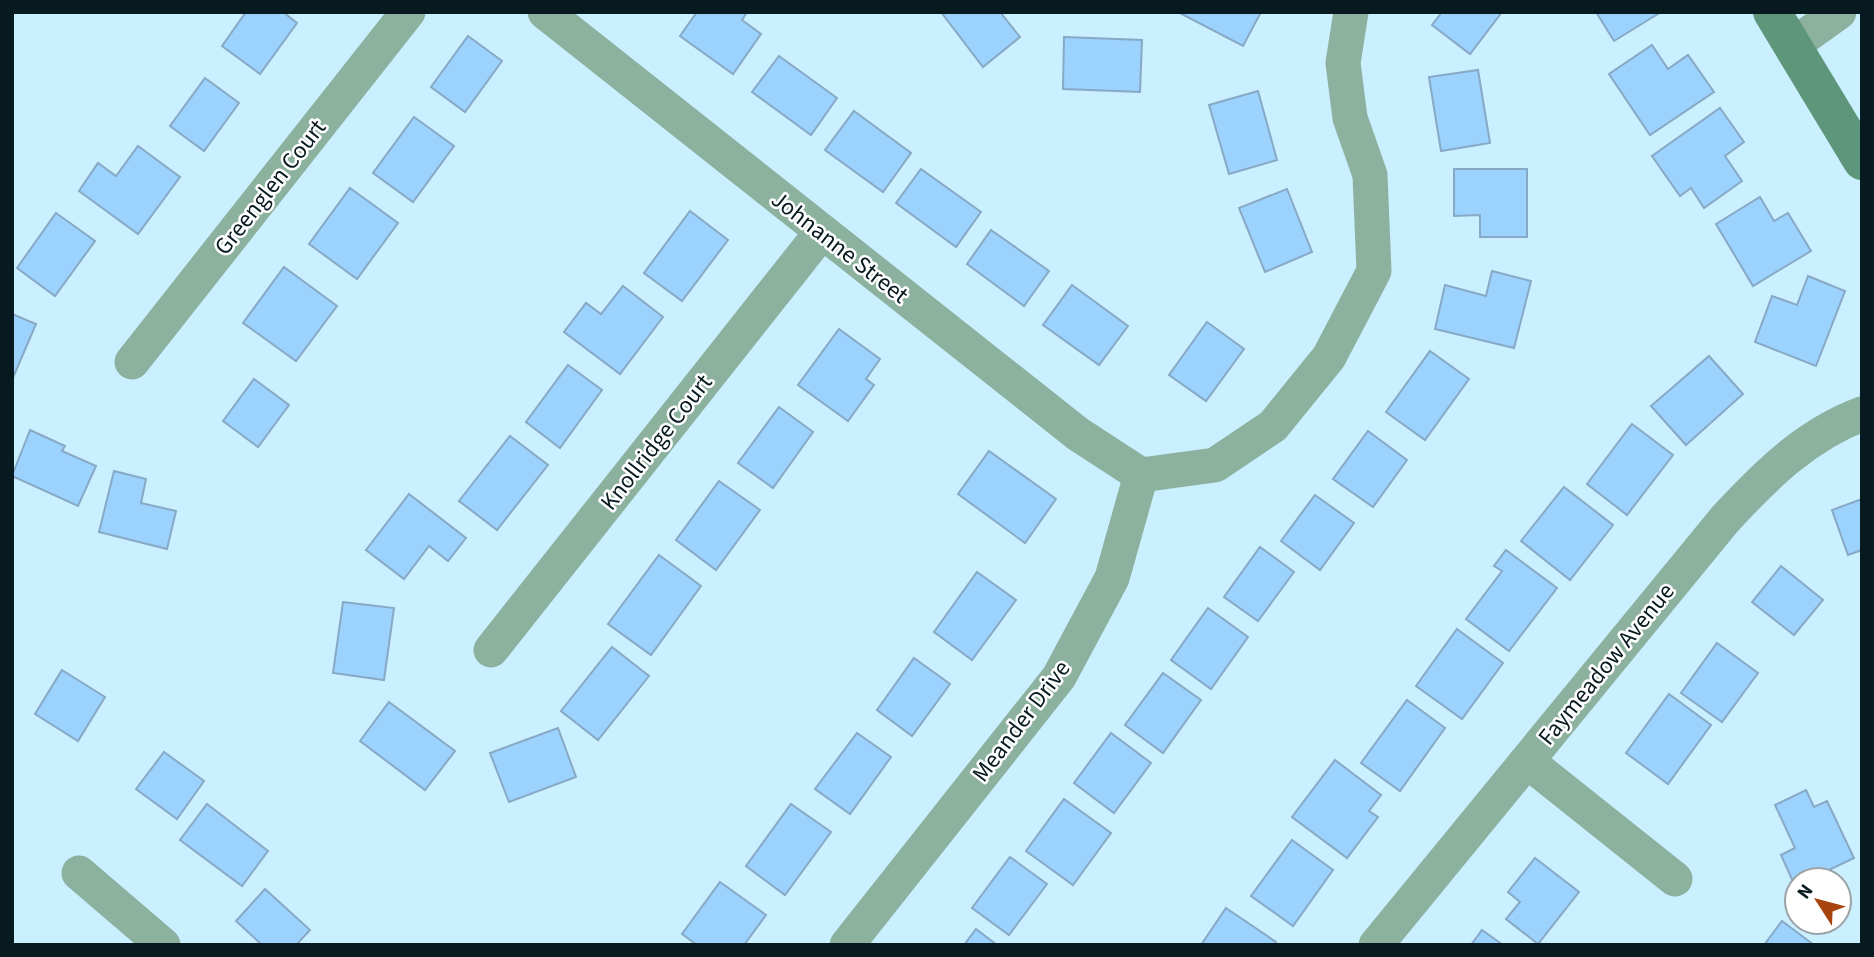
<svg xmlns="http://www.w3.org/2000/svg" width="1874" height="957" font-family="'Source Sans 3',sans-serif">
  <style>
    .building { fill: #9cd2fe; stroke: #87a9c5; stroke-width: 2 }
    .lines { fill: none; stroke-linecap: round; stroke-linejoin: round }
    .street { stroke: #8db19f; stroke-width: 35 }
    .secondary { stroke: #5e967c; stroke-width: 38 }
    .labels { text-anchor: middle; stroke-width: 5; stroke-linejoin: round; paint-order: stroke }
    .street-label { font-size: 24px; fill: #071a20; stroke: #fff }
  </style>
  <rect width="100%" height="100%" fill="#caeffe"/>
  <g class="building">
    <polygon points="246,12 283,12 297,23 260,74 222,46"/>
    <polygon points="697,12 747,12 742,20 761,34 733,74 680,36"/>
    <polygon points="941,12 1000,12 1020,37 983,67"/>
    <polygon points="1178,12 1261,12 1243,46"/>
    <polygon points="1442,12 1502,12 1470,54 1432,25"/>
    <polygon points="1596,12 1661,12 1614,41"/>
    <polygon points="468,36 502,61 465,112 431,87"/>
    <polygon points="1064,37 1142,40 1140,92 1063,89"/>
    <polygon points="1652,45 1668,69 1688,55 1714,92 1650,135 1609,74"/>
    <polygon points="779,56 837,98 811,135 752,92"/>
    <polygon points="1478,70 1490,143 1441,151 1429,77"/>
    <polygon points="205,78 239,103 204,151 170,126"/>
    <polygon points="1258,91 1277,160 1229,174 1209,105"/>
    <polygon points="1720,108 1744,142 1725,156 1742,181 1704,208 1691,188 1680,196 1652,156"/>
    <polygon points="854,111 911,153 883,192 825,150"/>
    <polygon points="414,117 454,146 413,202 373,173"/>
    <polygon points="138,146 180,177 138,234 79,191 98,163 116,176"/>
    <polygon points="921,169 981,212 956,247 896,203"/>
    <polygon points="1454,169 1527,169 1527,237 1480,237 1480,215 1454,216"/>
    <polygon points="350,188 398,223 357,279 309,244"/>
    <polygon points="1287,189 1312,252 1265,272 1239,208"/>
    <polygon points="1760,197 1774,221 1788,213 1811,251 1753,286 1716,224"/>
    <polygon points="690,211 728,240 682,301 644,273"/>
    <polygon points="56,213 95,241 55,296 17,268"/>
    <polygon points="991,230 1049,271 1024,306 967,264"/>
    <polygon points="284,267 337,306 296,361 243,323"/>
    <polygon points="1492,271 1531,281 1514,348 1435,329 1445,285 1486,296"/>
    <polygon points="1808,276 1845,291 1816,366 1755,342 1772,296 1797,305"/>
    <polygon points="1072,285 1128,326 1099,365 1043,325"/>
    <polygon points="623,286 663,317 620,374 564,332 586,303 601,314"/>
    <polygon points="12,314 36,324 12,380"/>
    <polygon points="1207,322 1244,349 1206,401 1169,375"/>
    <polygon points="839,329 880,359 866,379 874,385 848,421 798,385"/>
    <polygon points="1430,351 1469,379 1425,440 1386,412"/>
    <polygon points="1709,356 1743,394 1686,445 1651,406"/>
    <polygon points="568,365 602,390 560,448 526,422"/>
    <polygon points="254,379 289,405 258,447 223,421"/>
    <polygon points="779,407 813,432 773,488 738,463"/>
    <polygon points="1632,424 1673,455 1627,515 1587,484"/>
    <polygon points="30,430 65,446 62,451 96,466 78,506 12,476"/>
    <polygon points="1368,431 1407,460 1373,507 1333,479"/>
    <polygon points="510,436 548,465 497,530 459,501"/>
    <polygon points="989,451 1056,499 1025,543 958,494"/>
    <polygon points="114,471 146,479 141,503 176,511 167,549 99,532"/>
    <polygon points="719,481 760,510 716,570 676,540"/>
    <polygon points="1564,487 1613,525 1570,580 1521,541"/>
    <polygon points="409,494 466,538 448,561 429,546 404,579 366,550"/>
    <polygon points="1315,495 1354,523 1320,570 1281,541"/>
    <polygon points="1862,499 1862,550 1848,555 1832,510"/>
    <polygon points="1260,547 1294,572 1258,621 1224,597"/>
    <polygon points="1506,550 1557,588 1509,651 1466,619 1502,571 1494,566"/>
    <polygon points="659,555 701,586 651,655 608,624"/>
    <polygon points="1781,566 1823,600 1794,635 1752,602"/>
    <polygon points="977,572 1016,600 972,660 934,632"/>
    <polygon points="343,602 394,608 384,680 333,673"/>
    <polygon points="1208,608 1248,637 1211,689 1171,660"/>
    <polygon points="1457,629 1503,663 1462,719 1416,686"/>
    <polygon points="1717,643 1758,673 1722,722 1681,693"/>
    <polygon points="612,647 649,676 598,740 561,711"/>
    <polygon points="914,658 950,684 912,736 877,710"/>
    <polygon points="62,670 105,697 78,741 35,714"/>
    <polygon points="1163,673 1201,700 1163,753 1125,725"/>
    <polygon points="1669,694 1711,725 1668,784 1626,753"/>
    <polygon points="1407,700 1445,728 1400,791 1361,763"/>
    <polygon points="389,702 455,751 425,790 360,741"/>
    <polygon points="558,728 576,777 509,802 490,753"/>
    <polygon points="857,733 891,757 850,814 815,789"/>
    <polygon points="1111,733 1151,763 1114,813 1074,783"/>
    <polygon points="164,752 204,781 177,819 136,789"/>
    <polygon points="1335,760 1381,795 1369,811 1378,817 1347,858 1292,817"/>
    <polygon points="1806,790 1814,807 1827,801 1854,858 1808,880 1797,880 1795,886 1781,855 1795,848 1775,805"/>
    <polygon points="1064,799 1111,833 1073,885 1026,851"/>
    <polygon points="207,804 268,851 242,886 180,840"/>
    <polygon points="791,804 831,832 785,895 746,866"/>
    <polygon points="1292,840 1333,870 1293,926 1251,896"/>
    <polygon points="1010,857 1047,884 1009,935 972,908"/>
    <polygon points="1535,858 1579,892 1538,944 1506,919 1520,902 1508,892"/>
    <polygon points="720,882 766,915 744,945 697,945 682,934"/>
    <polygon points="265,889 310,930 296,945 262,945 236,921"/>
    <polygon points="1226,908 1276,942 1274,945 1201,945"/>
    <polygon points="1782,921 1814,945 1764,945"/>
    <polygon points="976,929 997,945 964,945"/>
    <polygon points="1482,930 1503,945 1471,945"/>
  </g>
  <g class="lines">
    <g class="street">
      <polyline points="545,12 1078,434 1141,475"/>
      <polyline points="1793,45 1839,12"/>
      <polyline points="132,362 408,12"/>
      <polyline points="491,650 821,233"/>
      <polyline points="1527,761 1675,879"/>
      <polyline points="79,873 163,945"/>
      <polyline points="847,945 1059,677 1112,578 1141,475 1215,465 1273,426 1329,357 1374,271 1370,175 1350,118 1343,63 1351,12"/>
      <path d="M1376 945 1726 518C1766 475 1806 435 1862 414"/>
    </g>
    <polyline class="secondary" points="1772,12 1862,161"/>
  </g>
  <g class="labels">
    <g class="street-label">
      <text transform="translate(270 187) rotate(-52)" y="8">Greenglen Court</text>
      <text transform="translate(840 247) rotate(38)" y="8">Johnanne Street</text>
      <text transform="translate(656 442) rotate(-52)" y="8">Knollridge Court</text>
      <text transform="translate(1606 664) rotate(-51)" y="8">Faymeadow Avenue</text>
      <text transform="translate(1021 721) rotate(-53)" y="8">Meander Drive</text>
    </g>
  </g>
  <rect width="1874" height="957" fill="none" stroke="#071a20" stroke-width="28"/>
  <g transform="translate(1818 901) rotate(306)"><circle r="33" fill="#ffffff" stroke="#9ca3a6" stroke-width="2"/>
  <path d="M0-5L12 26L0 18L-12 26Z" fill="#a8440d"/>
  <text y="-10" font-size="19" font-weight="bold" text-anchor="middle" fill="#071a20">N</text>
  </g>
</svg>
